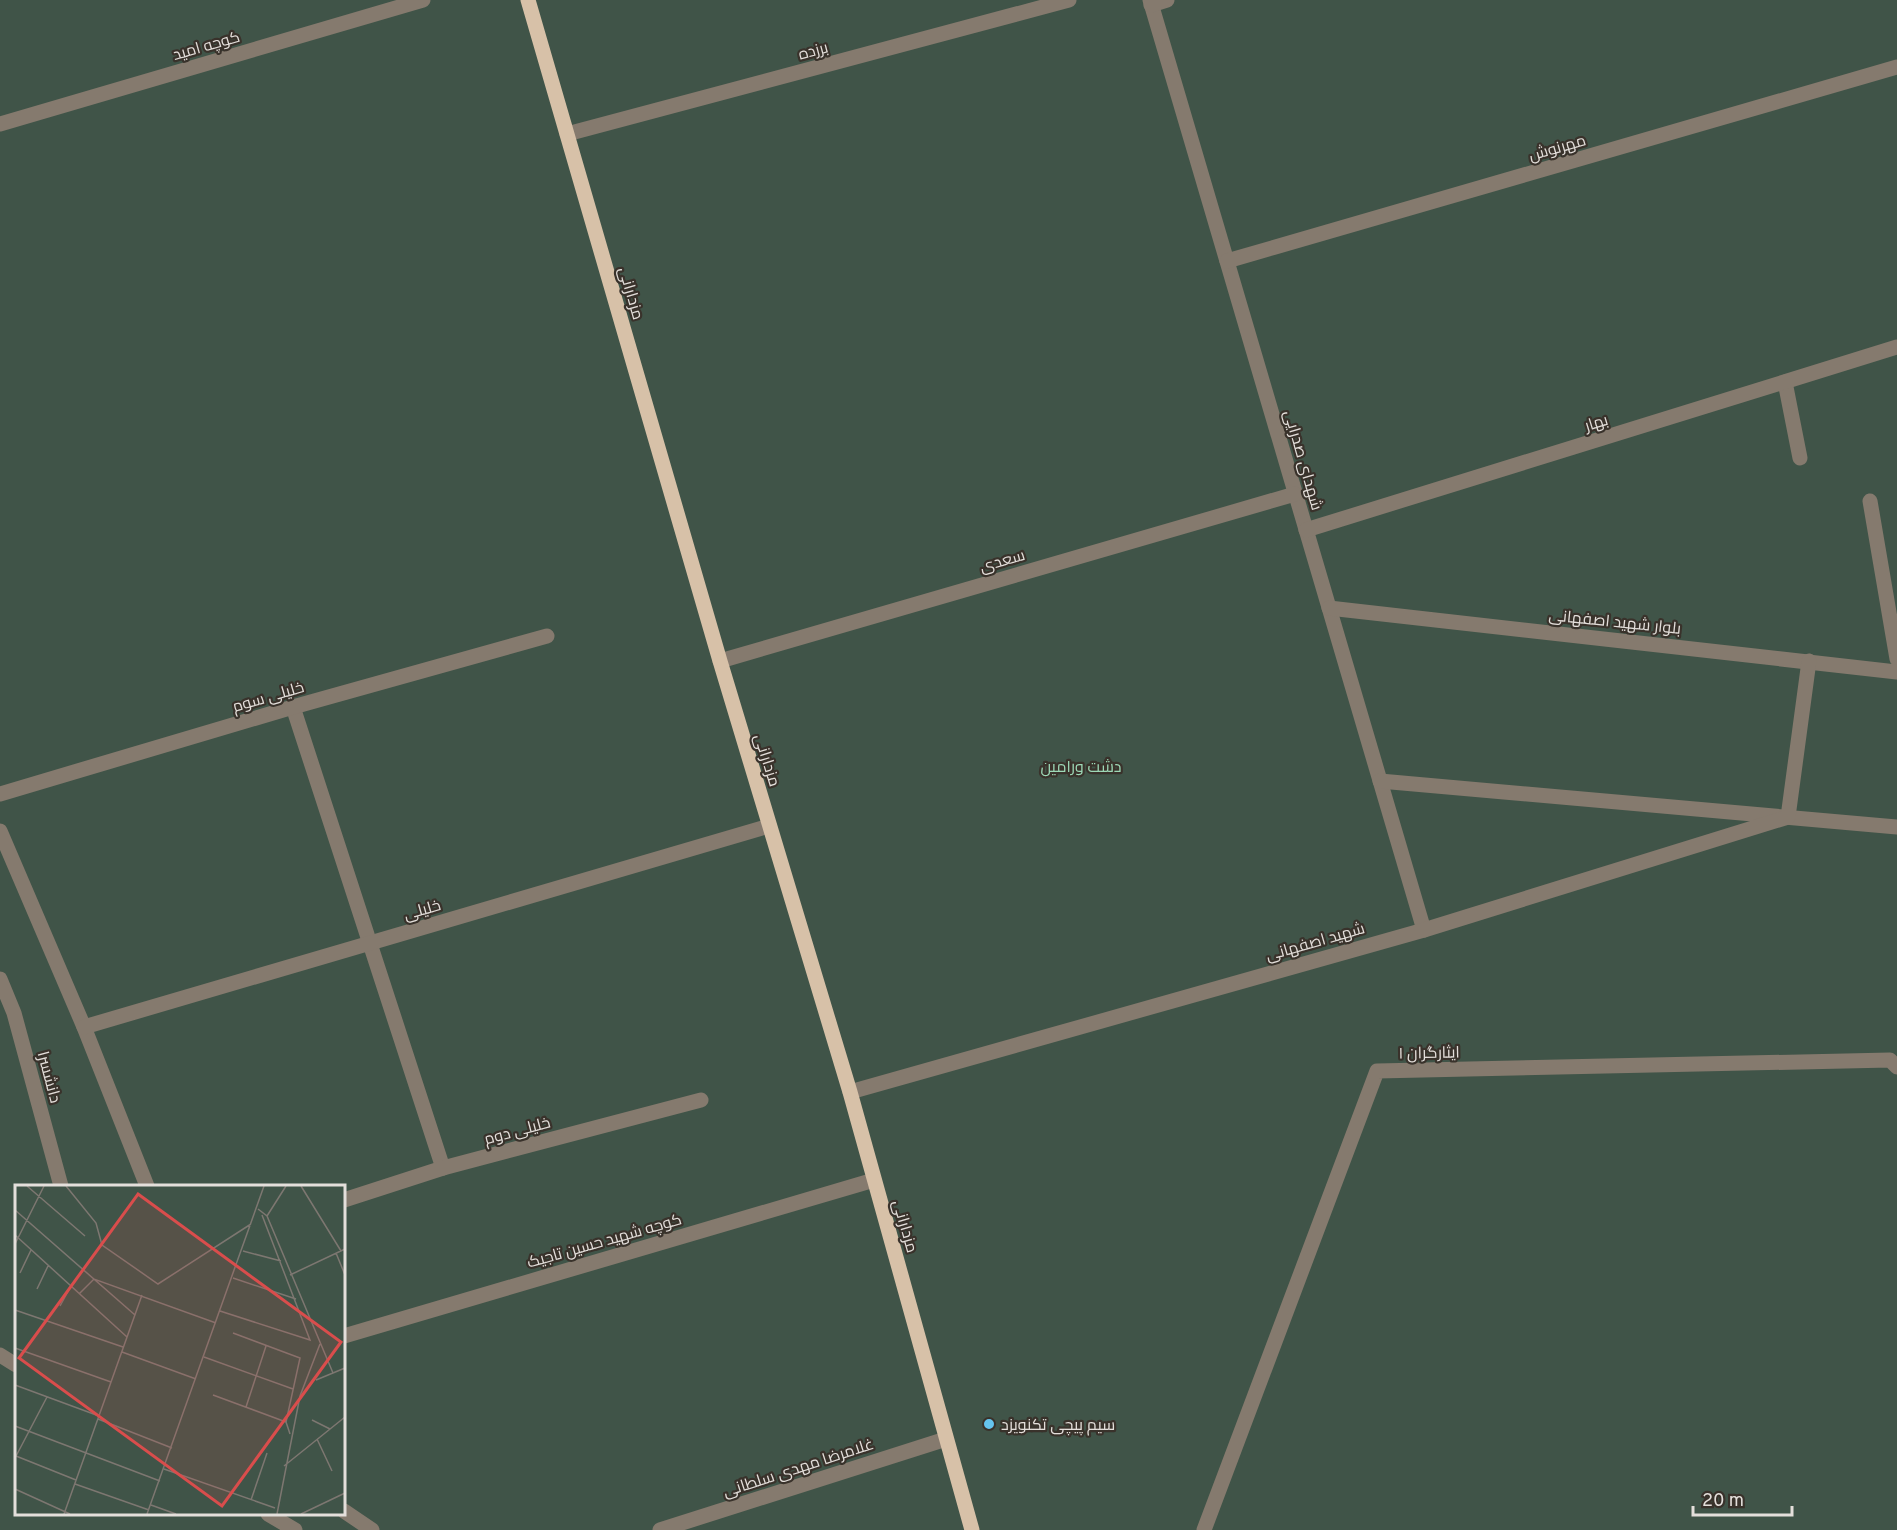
<svg xmlns="http://www.w3.org/2000/svg" width="1897" height="1530" font-family="Overpass,Cairo,sans-serif">
  <style>
    .green { fill: #405448; fill-rule: evenodd }
    .lines { fill: none; stroke-linecap: round; stroke-linejoin: round }
    .minor { stroke: #857a6e; stroke-width: 15 }
    .major { stroke: #d7c1a8; stroke-width: 15 }
    .poi-dot { fill: #65c5ee; stroke: #39322b; stroke-width: 2 }
    .labels { text-anchor: middle; stroke-width: 4.5; stroke-linejoin: round; paint-order: stroke }
    .street-label { font-size: 16px; fill: #e4dfdb; stroke: #39322b }
    .park-label { font-size: 16px; fill: #9dd9b7; stroke: #39322b }
    .poi-label { font-size: 16px; fill: #e4dfdb; stroke: #39322b; text-anchor: start }
    .inset-road { fill: none; stroke: #7d7771; stroke-width: 1.5 }
    .view { fill: #d94d4c; fill-opacity: 0.15; stroke: #d94d4c; stroke-width: 3 }
    .inset-edge { fill: none; stroke: #e4dfdb; stroke-width: 3 }
  </style>
  <rect width="100%" height="100%" fill="#39322b"/>
  <path class="green" d="M0 0H1897V1530H0ZM16 1186H344V1514H16Z"/>
  <g class="lines">
    <g class="minor">
      <polyline points="1150,0 1424,930"/>
      <polyline points="1151,5 1167,0"/>
      <polyline points="0,124 423,0"/>
      <polyline points="567,134 1069,0"/>
      <polyline points="1227,261 1897,67"/>
      <polyline points="1785,382 1800,458"/>
      <polyline points="1870,501 1897,659"/>
      <polyline points="1306,530 1897,347"/>
      <polyline points="1329,608 1897,672"/>
      <polyline points="720,661 1295,494"/>
      <polyline points="293,707 443,1168"/>
      <polyline points="1380,781 1897,827"/>
      <polyline points="0,794 293,707 547,636"/>
      <polyline points="0,831 84,1027 147,1186"/>
      <polyline points="0,979 14,1013 61,1186"/>
      <polyline points="84,1027 769,826"/>
      <polyline points="850,1092 1424,930 1788,817 1809,661"/>
      <polyline points="344,1200 443,1168 701,1100"/>
      <polyline points="344,1336 874,1180"/>
      <polyline points="0,1355 16,1365"/>
      <polyline points="344,1511 372,1530"/>
      <polyline points="268,1514 295,1530"/>
      <polyline points="660,1530 946,1439"/>
      <polyline points="1204,1530 1377,1071 1890,1060 1897,1067"/>
    </g>
    <polyline class="major" points="528,0 720,661 850,1092 972,1530"/>
  </g>
  <circle class="poi-dot" cx="989" cy="1424" r="6"/>
  <g class="labels">
    <g class="street-label">
      <text transform="translate(206 45) rotate(-16)" y="6">کوچه امید</text>
      <text transform="translate(813 50) rotate(-15)" y="6">برزده</text>
      <text transform="translate(1557 147) rotate(-16)" y="6">مهرنوش</text>
      <text transform="translate(632 293) rotate(74)" y="6">مزدارانی</text>
      <text transform="translate(1596 422) rotate(-17)" y="6">بهار</text>
      <text transform="translate(1304 460) rotate(74)" y="6">شهدای صدرایی</text>
      <text transform="translate(1002 560) rotate(-16)" y="6">سعدی</text>
      <text transform="translate(1615 621) rotate(6)" y="6">بلوار شهید اصفهانی</text>
      <text transform="translate(268 696) rotate(-16)" y="6">خلیلی سوم</text>
      <text transform="translate(768 760) rotate(73)" y="6">مزدارانی</text>
      <text transform="translate(422 909) rotate(-16)" y="6">خلیلی</text>
      <text transform="translate(1315 941) rotate(-16)" y="6">شهید اصفهانی</text>
      <text transform="translate(1429 1052) rotate(-1)" y="6">ایثارگران ۱</text>
      <text transform="translate(50 1077) rotate(75)" y="6">دانشسرا</text>
      <text transform="translate(517 1130) rotate(-15)" y="6">خلیلی دوم</text>
      <text transform="translate(906 1226) rotate(74)" y="6">مزدارانی</text>
      <text transform="translate(604 1240) rotate(-16)" y="6">کوچه شهید حسین تاجیک</text>
      <text transform="translate(798 1467) rotate(-18)" y="6">غلامرضا مهدی سلطانی</text>
    </g>
    <g class="park-label">
      <text x="1081" y="772">دشت ورامین</text>
    </g>
    <g class="poi-label">
      <text x="1001" y="1430">سیم پیچی تکنویزد</text>
    </g>
  </g>
  <g transform="translate(15 1185)">
    <rect width="330" height="330" fill="#39322b"/>
    <path d="M0 1H330V329H0Z" fill="#405448"/>
    <path class="inset-road" d="M12 1 70 51M51 1 81 38 87 60 143 99 236 39M286 1 326 66M243 24 252 31 318 188M0 25 120 130M252 31 271 1M0 50 112 152M0 59 29 1M228 66 266 76M321 68 330 90M5 88 16 65M275 90 330 64M218 93 281 114M22 104 33 81M64 109 79 94 201 138M45 121 56 101M0 125 108 162M205 126 295 155 247 30M218 148 285 173 271 237 275 249M0 163 96 197M107 167 181 194M189 172 278 204M301 195 330 183M0 200 84 231M198 210 271 237M231 222 251 161M83 234 157 263M297 235 315 244M0 241 145 296M302 254 317 286M1 271 61 295M0 273 32 212M269 281 330 232M149 284 260 323M60 299 134 325M0 304 55 329M236 315 252 268M136 320 161 329M49 329 127 110M132 329 249 1M262 329 285 211 305 159M286 329 330 308"/>
    <path class="view" d="M123 9 326 157 207 321 4 173Z"/>
    <rect width="330" height="330" class="inset-edge"/>
  </g>
  <path d="M1693 1506v9h99v-9" fill="none" stroke="#e4dfdb" stroke-width="3"/>
  <text x="1702" y="1506" font-size="18" fill="#e4dfdb" stroke="#39322b" stroke-width="4.5" paint-order="stroke">20 m</text>
</svg>
